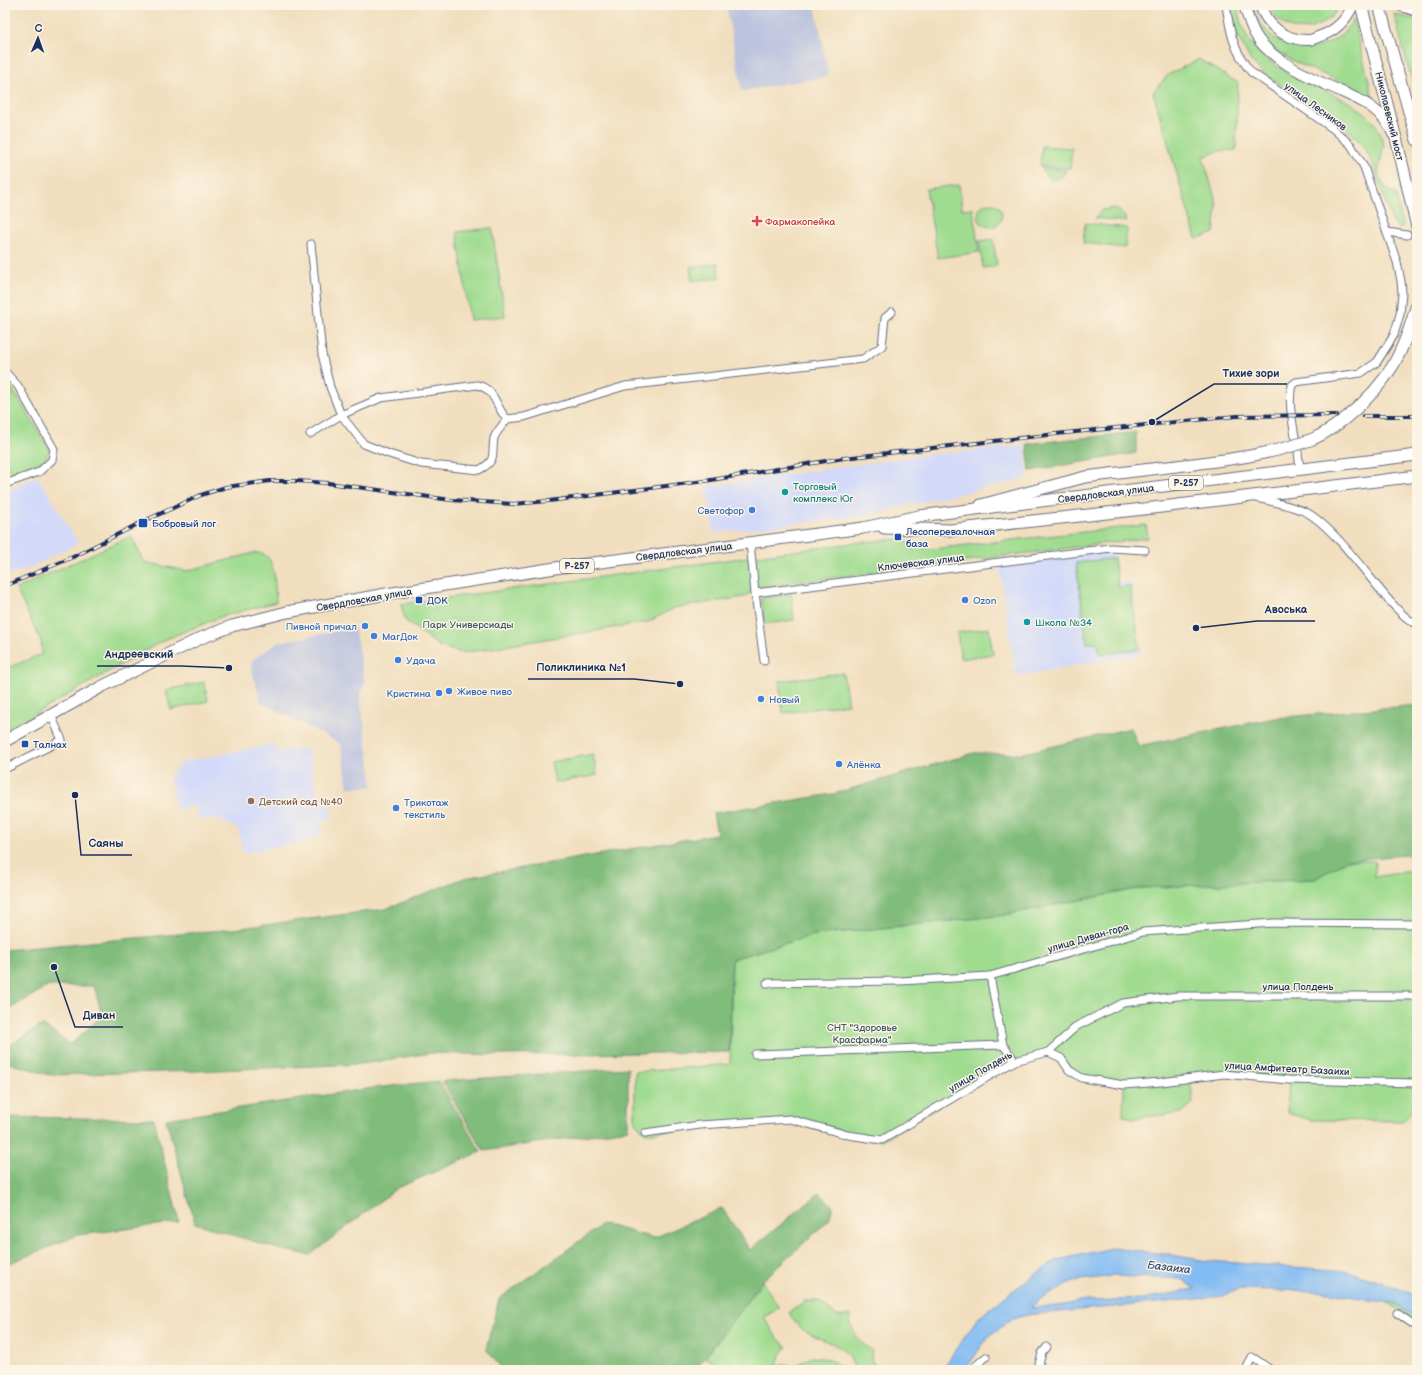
<svg xmlns="http://www.w3.org/2000/svg" width="1422" height="1375" font-family="'Balsamiq Sans',sans-serif">
  <style>
    .built { fill: #d2d9f9 }
    .industrial { fill: #bcc3de }
    .green { fill: #a0dc90; stroke: #5e8677 }
    .forest { fill: #80bc7a; stroke: #4e766c }
    .water { fill: #83bbf3; stroke: #4f75a8; fill-rule: evenodd }
    .lines { fill: none; stroke-linecap: round; stroke-linejoin: round }
    .minor-tunnel { stroke: #c6bbab; stroke-width: 7; stroke-dasharray: 7 3.5; stroke-linecap: butt }
    .minor-casing { stroke: #666c80; stroke-width: 9 }
    .secondary-casing { stroke: #666c80; stroke-width: 12 }
    .primary-casing { stroke: #666c80; stroke-width: 13 }
    .trunk-casing { stroke: #666c80; stroke-width: 13 }
    .minor { stroke: #fff; stroke-width: 7 }
    .secondary { stroke: #fff; stroke-width: 10 }
    .primary { stroke: #fff; stroke-width: 11 }
    .trunk { stroke: #fff; stroke-width: 11 }
    .rail-casing { stroke: #1b2f5e; stroke-width: 4 }
    .rail { stroke: #fcf5e5; stroke-width: 2.5; stroke-dasharray: 8; stroke-linecap: butt }
    .primary-bridge-casing { stroke: #666c80; stroke-width: 13; stroke-linecap: butt }
    .primary-bridge { stroke: #fff; stroke-width: 11 }
    .health-dot { fill: #e0444e; stroke: #fcf5e5; stroke-width: 1.5 }
    .culture-dot { fill: #0f9aa8; stroke: #fcf5e5; stroke-width: 1.5 }
    .shop-dot { fill: #3f7fe0; stroke: #fcf5e5; stroke-width: 1.5 }
    .transit-dot { fill: #1a4fb4; stroke: #fcf5e5; stroke-width: 1.5 }
    .education-dot { fill: #8d6e63; stroke: #fcf5e5; stroke-width: 1.5 }
    .labels { text-anchor: middle; stroke-width: 3; stroke-linejoin: round; paint-order: stroke }
    .shield { fill: #fcf5e5; stroke: #5e6a86; stroke-width: 1 }
    .shield-label { font-size: 9px; font-weight: bold; fill: #1b2f5e }
    .street-label { font-size: 10px; fill: #1b2f5e; stroke: #fcf5e5 }
    .health-label { font-size: 10px; fill: #be3a42; stroke: #fcf5e5; text-anchor: start }
    .culture-label { font-size: 10px; fill: #0d838f; stroke: #fcf5e5; text-anchor: start }
    .shop-label { font-size: 10px; fill: #366cbe; stroke: #fcf5e5; text-anchor: start }
    .transit-label { font-size: 10px; fill: #164399; stroke: #fcf5e5; text-anchor: start }
    .park-label { font-size: 10px; fill: #3c5a6a; stroke: #fcf5e5 }
    .education-label { font-size: 10px; fill: #785e54; stroke: #fcf5e5; text-anchor: start }
    .water-label { font-size: 11px; font-style: italic; fill: #355283; stroke: #fcf5e5 }
    .leader { fill: none; stroke: #1b2f5e; stroke-width: 1.5 }
    .callout-dot { fill: #1b2f5e; stroke: #fcf5e5; stroke-width: 1.5 }
    .callout-label { font-size: 11px; text-anchor: middle; font-weight: bold; fill: #1b2f5e; stroke: #fcf5e5; stroke-width: 3; stroke-linejoin: round; paint-order: stroke }
  </style>
  <rect width="100%" height="100%" fill="#fcf5e5"/>
  <filter id="ink" filterUnits="userSpaceOnUse"><feTurbulence type="fractalNoise" baseFrequency=".025" numOctaves="2"/><feDisplacementMap in="SourceGraphic" scale="8" xChannelSelector="R" yChannelSelector="G"/><feConvolveMatrix kernelMatrix="1 2 1 2 8 2 1 2 1" color-interpolation-filters="sRGB"/></filter>
  <filter id="wash" filterUnits="userSpaceOnUse"><feTurbulence type="fractalNoise" baseFrequency=".012" numOctaves="4" result="noise"/><feDisplacementMap in="SourceGraphic" scale="16" xChannelSelector="R" yChannelSelector="G"/><feGaussianBlur stdDeviation="0.9" result="paint"/><feColorMatrix in="noise" values="0 0 0 0 0 0 0 0 0 0 0 0 0 0 0 0 0 1.4 0 .05"/><feComposite in="paint" operator="in"/></filter>
  <g filter="url(#wash)">
    <rect width="100%" height="100%" fill="#f1debe"/>
    <g class="built">
      <polygon points="1025,446 1028,478 861,516 714,533 706,486 925,455"/>
      <polygon points="35,477 40,480 78,543 25,570 9,574 5,568 5,493"/>
      <polygon points="1114,551 1118,583 1131,582 1141,654 1016,676 999,565"/>
      <polygon points="275,744 277,752 308,748 317,796 326,795 332,819 321,821 323,830 313,840 243,853 238,829 217,818 199,820 195,806 177,810 169,777 182,762"/>
    </g>
    <g class="industrial">
      <polygon points="726,5 815,5 829,76 742,91"/>
      <polygon points="354,628 365,683 360,697 373,786 348,788 341,744 261,702 251,667 252,660 279,642"/>
    </g>
    <g class="green">
      <polygon points="1230,5 1237,5 1241,23 1249,41 1260,54 1287,73 1351,103 1364,112 1374,122 1380,133 1384,145 1378,173 1386,189 1396,194 1403,227 1400,229 1393,223 1373,165 1366,150 1361,143 1345,127 1275,81 1259,69 1251,61 1237,35"/>
      <path d="M1251 5H1253C1265 55 1329 64 1353 19L1374 102C1361 93 1348 85 1334 79 1312 69 1286 61 1269 44 1259 33 1255 19 1251 5Z"/>
      <path d="M1269 5H1339C1335 15 1327 22 1317 26 1296 35 1278 26 1269 5Z"/>
      <polygon points="1394,14 1417,20 1416,96"/>
      <polygon points="1199,59 1238,83 1236,150 1219,151 1203,157 1217,205 1214,233 1196,239 1153,92 1168,75"/>
      <polygon points="1042,146 1072,148 1070,168 1040,166"/>
      <path d="M1042 168 1066 170C1062 183 1045 182 1042 168Z"/>
      <polygon points="959,185 962,209 973,208 979,252 938,258 926,189"/>
      <circle cx="990" cy="215" r="12"/>
      <path d="M1113 208C1120 210 1124 214 1127 222L1095 218 1102 210Z"/>
      <polygon points="1085,223 1127,228 1125,248 1083,243"/>
      <polygon points="492,228 505,316 470,320 457,232"/>
      <polygon points="993,239 997,266 983,268 979,241"/>
      <polygon points="718,263 719,278 692,281 690,267"/>
      <polygon points="5,380 11,387 50,450 44,461 15,476 5,463"/>
      <polygon points="1146,525 1148,538 759,587 744,597 674,608 648,622 462,653 439,646 405,620 401,604 852,543 898,539 932,549"/>
      <path d="M131 536 144 562 186 571 254 553C258 553 263 553 266 556 276 563 275 590 276 602L220 617 164 640 5 731V669L42 654 41 641 16 589Z"/>
      <polygon points="1114,558 1118,587 1130,586 1140,649 1100,655 1098,642 1087,643 1076,563"/>
      <polygon points="791,594 794,620 765,624 761,598"/>
      <polygon points="989,628 993,654 961,659 957,633"/>
      <polygon points="843,673 848,704 783,713 779,681"/>
      <polygon points="204,682 208,701 171,710 166,690"/>
      <polygon points="593,754 597,775 555,783 551,762"/>
      <path d="M1347 860 1375 861V877L1417 870V1083L1415 1084C1414 1100 1416 1110 1403 1121L1311 1120 1287 1113 1289 1080 1224 1074 1190 1078 1193 1103 1182 1113 1134 1118 1123 1116 1124 1085 1082 1078 1061 1058 1048 1052 1015 1061 882 1140 790 1119 645 1133 635 1122V1072L730 1064 732 959 814 935 998 916 1142 888 1315 879Z"/>
      <polygon points="762,1281 779,1308 764,1317 777,1338 787,1347 780,1356 777,1364 793,1366 812,1357 828,1359 846,1370 726,1370 705,1357"/>
      <path d="M805 1301H819L837 1316H850C850 1331 859 1343 872 1350L871 1359 878 1370H853L855 1369 849 1355 834 1344 815 1336 800 1328 789 1313Z"/>
      <polygon points="1388,1303 1396,1304 1417,1317 1417,1322"/>
    </g>
    <g class="forest">
      <polygon points="1136,432 1136,453 1030,471 1027,444"/>
      <polygon points="1417,705 1417,854 1347,860 1315,879 1142,888 998,916 814,935 732,959 729,1052 504,1055 431,1053 361,1064 195,1071 50,1075 5,1062 5,1048 42,1025 71,1044 102,1016 94,986 48,986 5,1012 5,950 233,929 386,909 464,878 717,834 713,813 833,794 974,753 1020,754 1131,728 1138,746 1275,718"/>
      <polygon points="628,1068 628,1129 484,1151 442,1081"/>
      <polygon points="439,1081 481,1152 397,1188 310,1255 278,1249 195,1223 166,1119 373,1088"/>
      <polygon points="5,1117 154,1119 179,1222 78,1235 5,1265"/>
      <polygon points="819,1193 833,1206 829,1220 762,1281 705,1357 693,1370 503,1370 486,1349 499,1299 603,1224 654,1238 722,1208 750,1250"/>
    </g>
    <path class="water" d="M1113 1248 1164 1254 1208 1261 1348 1271 1400 1289 1417 1297V1317L1396 1304 1317 1291 1238 1289 1223 1296 1198 1299 1026 1315 1009 1321 988 1337 965 1370H943L953 1353 977 1319 1011 1292 1057 1260ZM1113 1276 1181 1279 1195 1289 1144 1299 1086 1301 1059 1306 1031 1308 1039 1300 1073 1281Z"/>
  </g>
  <g filter="url(#ink)">
    <g class="lines">
      <polyline class="minor-tunnel" points="1407,235 1417,234"/>
      <defs>
        <g id="minor">
          <path d="M1226 5C1230 32 1233 50 1251 72L1332 128 1351 145 1364 167 1397 262 1401 281 1402 293 1400 314 1394 335 1377 362 1361 373 1296 382 1292 385C1288 401 1292 419 1295 436"/>
          <polyline points="1387,232 1407,235"/>
          <path d="M311 244 322 354 330 387 341 415 364 444 389 454 421 464 479 470C498 460 491 455 494 438 496 432 503 425 507 419"/>
          <polyline points="5,372 18,386 54,449 52,460 39,472 5,484"/>
          <path d="M310 434 341 415 381 398 477 385C496 389 495 407 507 419L524 417 625 386 863 359 882 346 885 318 892 312"/>
          <polyline points="1298,452 1300,469"/>
          <path d="M1256 498C1270 501 1299 507 1311 515 1336 532 1362 568 1382 592 1392 604 1403 617 1417 625"/>
          <polyline points="750,543 755,593"/>
          <polyline points="764,661 755,593 1111,548 1145,550"/>
          <polyline points="5,769 62,740 51,715"/>
          <polyline points="990,976 1003,1045 1015,1061"/>
          <polyline points="767,983 900,981 990,976 1143,932 1273,923 1417,924"/>
          <polyline points="1048,1052 1061,1058 1069,1070 1082,1078 1124,1085 1161,1082 1224,1074 1289,1080 1417,1083"/>
          <polyline points="755,1054 1003,1045"/>
          <polyline points="645,1133 700,1125 790,1119 848,1135 882,1140 1015,1061 1048,1052 1077,1026 1123,1003 1178,996 1417,996"/>
          <polyline points="1397,1313 1417,1327"/>
          <polyline points="971,1370 986,1357"/>
          <polyline points="1042,1370 1038,1368 1042,1353 1047,1347"/>
          <polyline points="1246,1370 1252,1357 1271,1370"/>
        </g>
        <g id="secondary">
          <path d="M1244 5C1247 15 1250 25 1255 34 1270 61 1312 78 1340 91 1363 101 1382 109 1393 134"/>
          <path d="M1260 5C1267 26 1286 41 1309 40 1312 40 1315 38 1318 37 1334 32 1346 21 1353 5"/>
          <polyline points="1399,5 1417,11"/>
        </g>
        <g id="primary">
          <polyline points="1361,5 1398,146 1417,227"/>
          <polyline points="1379,5 1417,140"/>
          <polyline points="981,505 1085,477 1193,464"/>
        </g>
        <g id="trunk">
          <polyline points="884,528 950,530 1153,508 1417,476"/>
          <polyline points="5,741 101,687 201,638 232,626 287,612 386,594 562,567 863,528 919,516 1417,455"/>
        </g>
      </defs>
      <use href="#minor" class="minor-casing"/>
      <use href="#secondary" class="secondary-casing"/>
      <use href="#primary" class="primary-casing"/>
      <use href="#trunk" class="trunk-casing"/>
      <use href="#minor" class="minor"/>
      <use href="#secondary" class="secondary"/>
      <use href="#primary" class="primary"/>
      <use href="#trunk" class="trunk"/>
      <defs>
        <g id="rail">
          <polyline points="1363,416 1417,416"/>
          <polyline points="5,586 73,557 140,523 201,495 226,487 270,481 297,481 328,483 451,500 513,504 549,501 705,481 844,458 1065,433 1237,416 1337,415"/>
        </g>
      </defs>
      <use href="#rail" class="rail-casing"/>
      <use href="#rail" class="rail"/>
      <defs>
        <path id="primary-bridge" d="M1193 464C1232 459 1273 454 1310 440 1324 435 1337 425 1348 416 1389 382 1403 354 1417 304"/>
      </defs>
      <use href="#primary-bridge" class="primary-bridge-casing"/>
      <use href="#primary-bridge" class="primary-bridge"/>
    </g>
  </g>
  <path class="health-dot" d="M755 215h4v4h4v4h-4v4h-4v-4h-4v-4h4z"/>
  <g class="culture-dot">
    <circle cx="785" cy="492" r="4"/>
    <circle cx="1027" cy="622" r="4"/>
  </g>
  <g class="shop-dot">
    <circle cx="752" cy="510" r="4"/>
    <circle cx="965" cy="600" r="4"/>
    <circle cx="365" cy="626" r="4"/>
    <circle cx="374" cy="636" r="4"/>
    <circle cx="398" cy="660" r="4"/>
    <circle cx="449" cy="691" r="4"/>
    <circle cx="439" cy="693" r="4"/>
    <circle cx="761" cy="699" r="4"/>
    <circle cx="839" cy="764" r="4"/>
    <circle cx="396" cy="808" r="4"/>
  </g>
  <g class="transit-dot">
    <rect x="138" y="518" width="10" height="10" rx="2"/>
    <rect x="894" y="533" width="8" height="8" rx="2"/>
    <rect x="415" y="596" width="8" height="8" rx="2"/>
    <rect x="21" y="740" width="8" height="8" rx="2"/>
  </g>
  <circle class="education-dot" cx="251" cy="801" r="4"/>
  <g class="labels">
    <g class="shield">
      <rect x="1169" y="476" width="34" height="14" rx="3"/>
      <rect x="560" y="559" width="34" height="14" rx="3"/>
    </g>
    <g class="shield-label">
      <text x="1186" y="486">Р-257</text>
      <text x="577" y="569">Р-257</text>
    </g>
    <g class="street-label">
      <text transform="translate(1316 106) rotate(36)" y="4">улица Лесников</text>
      <text transform="translate(1390 116) rotate(76)" y="4">Николаевский мост</text>
      <text transform="translate(1106 493) rotate(-7)" y="4">Свердловская улица</text>
      <text transform="translate(684 551) rotate(-7)" y="4">Свердловская улица</text>
      <text transform="translate(921 562) rotate(-7)" y="4">Ключевская улица</text>
      <text transform="translate(364 599) rotate(-10)" y="4">Свердловская улица</text>
      <text transform="translate(1088 937) rotate(-16)" y="4">улица Диван-гора</text>
      <text x="1298" y="990">улица Полдень</text>
      <text transform="translate(1287 1068) rotate(3)" y="4">улица Амфитеатр Базаихи</text>
      <text transform="translate(980 1071) rotate(-30)" y="4">улица Полдень</text>
    </g>
    <g class="health-label">
      <text x="765" y="225">Фармакопейка</text>
    </g>
    <g class="culture-label">
      <text x="793" y="490">Торговый<tspan x="793" dy="12">комплекс Юг</tspan></text>
      <text x="1035" y="626">Школа №34</text>
    </g>
    <g class="shop-label">
      <text x="744" y="514" text-anchor="end">Светофор</text>
      <text x="973" y="604">Ozon</text>
      <text x="357" y="630" text-anchor="end">Пивной причал</text>
      <text x="382" y="640">МагДок</text>
      <text x="406" y="664">Удача</text>
      <text x="457" y="695">Живое пиво</text>
      <text x="431" y="697" text-anchor="end">Кристина</text>
      <text x="769" y="703">Новый</text>
      <text x="847" y="768">Алёнка</text>
      <text x="404" y="806">Трикотаж<tspan x="404" dy="12">текстиль</tspan></text>
    </g>
    <g class="transit-label">
      <text x="152" y="527">Бобровый лог</text>
      <text x="906" y="535">Лесоперевалочная<tspan x="906" dy="12">база</tspan></text>
      <text x="427" y="604">ДОК</text>
      <text x="33" y="748">Талнах</text>
    </g>
    <g class="park-label">
      <text x="468" y="628">Парк Универсиады</text>
      <text x="862" y="1031">СНТ "Здоровье<tspan x="862" dy="12">Красфарма"</tspan></text>
    </g>
    <g class="education-label">
      <text x="259" y="805">Детский сад №40</text>
    </g>
    <g class="water-label">
      <text transform="translate(1169 1267) rotate(7)" y="4">Базаиха</text>
    </g>
  </g>
  <path class="leader" d="M1152 422L1214 384H1287M1196 628L1257 621H1315M229 668L181 666H97M680 684L634 679H528M75 795L81 855H132M54 967L75 1027H123"/>
  <g class="callout-dot">
    <circle cx="1152" cy="422" r="4"/>
    <circle cx="1196" cy="628" r="4"/>
    <circle cx="229" cy="668" r="4"/>
    <circle cx="680" cy="684" r="4"/>
    <circle cx="75" cy="795" r="4"/>
    <circle cx="54" cy="967" r="4"/>
  </g>
  <g class="callout-label">
    <text x="1251" y="377">Тихие зори</text>
    <text x="1286" y="613">Авоська</text>
    <text x="139" y="658">Андреевский</text>
    <text x="581" y="671">Поликлиника №1</text>
    <text x="106" y="847">Саяны</text>
    <text x="99" y="1019">Диван</text>
  </g>
  <rect width="1422" height="1375" fill="none" stroke="#fcf5e5" stroke-width="20"/>
  <g transform="translate(38 38) rotate(2)" stroke="#fcf5e5" stroke-width="3" paint-order="stroke">
  <path d="M0-3L7 15L0 10L-7 15Z" fill="#1b2f5e"/>
  <text y="-6" font-size="11" font-weight="bold" text-anchor="middle" fill="#1b2f5e">С</text>
  </g>
</svg>
